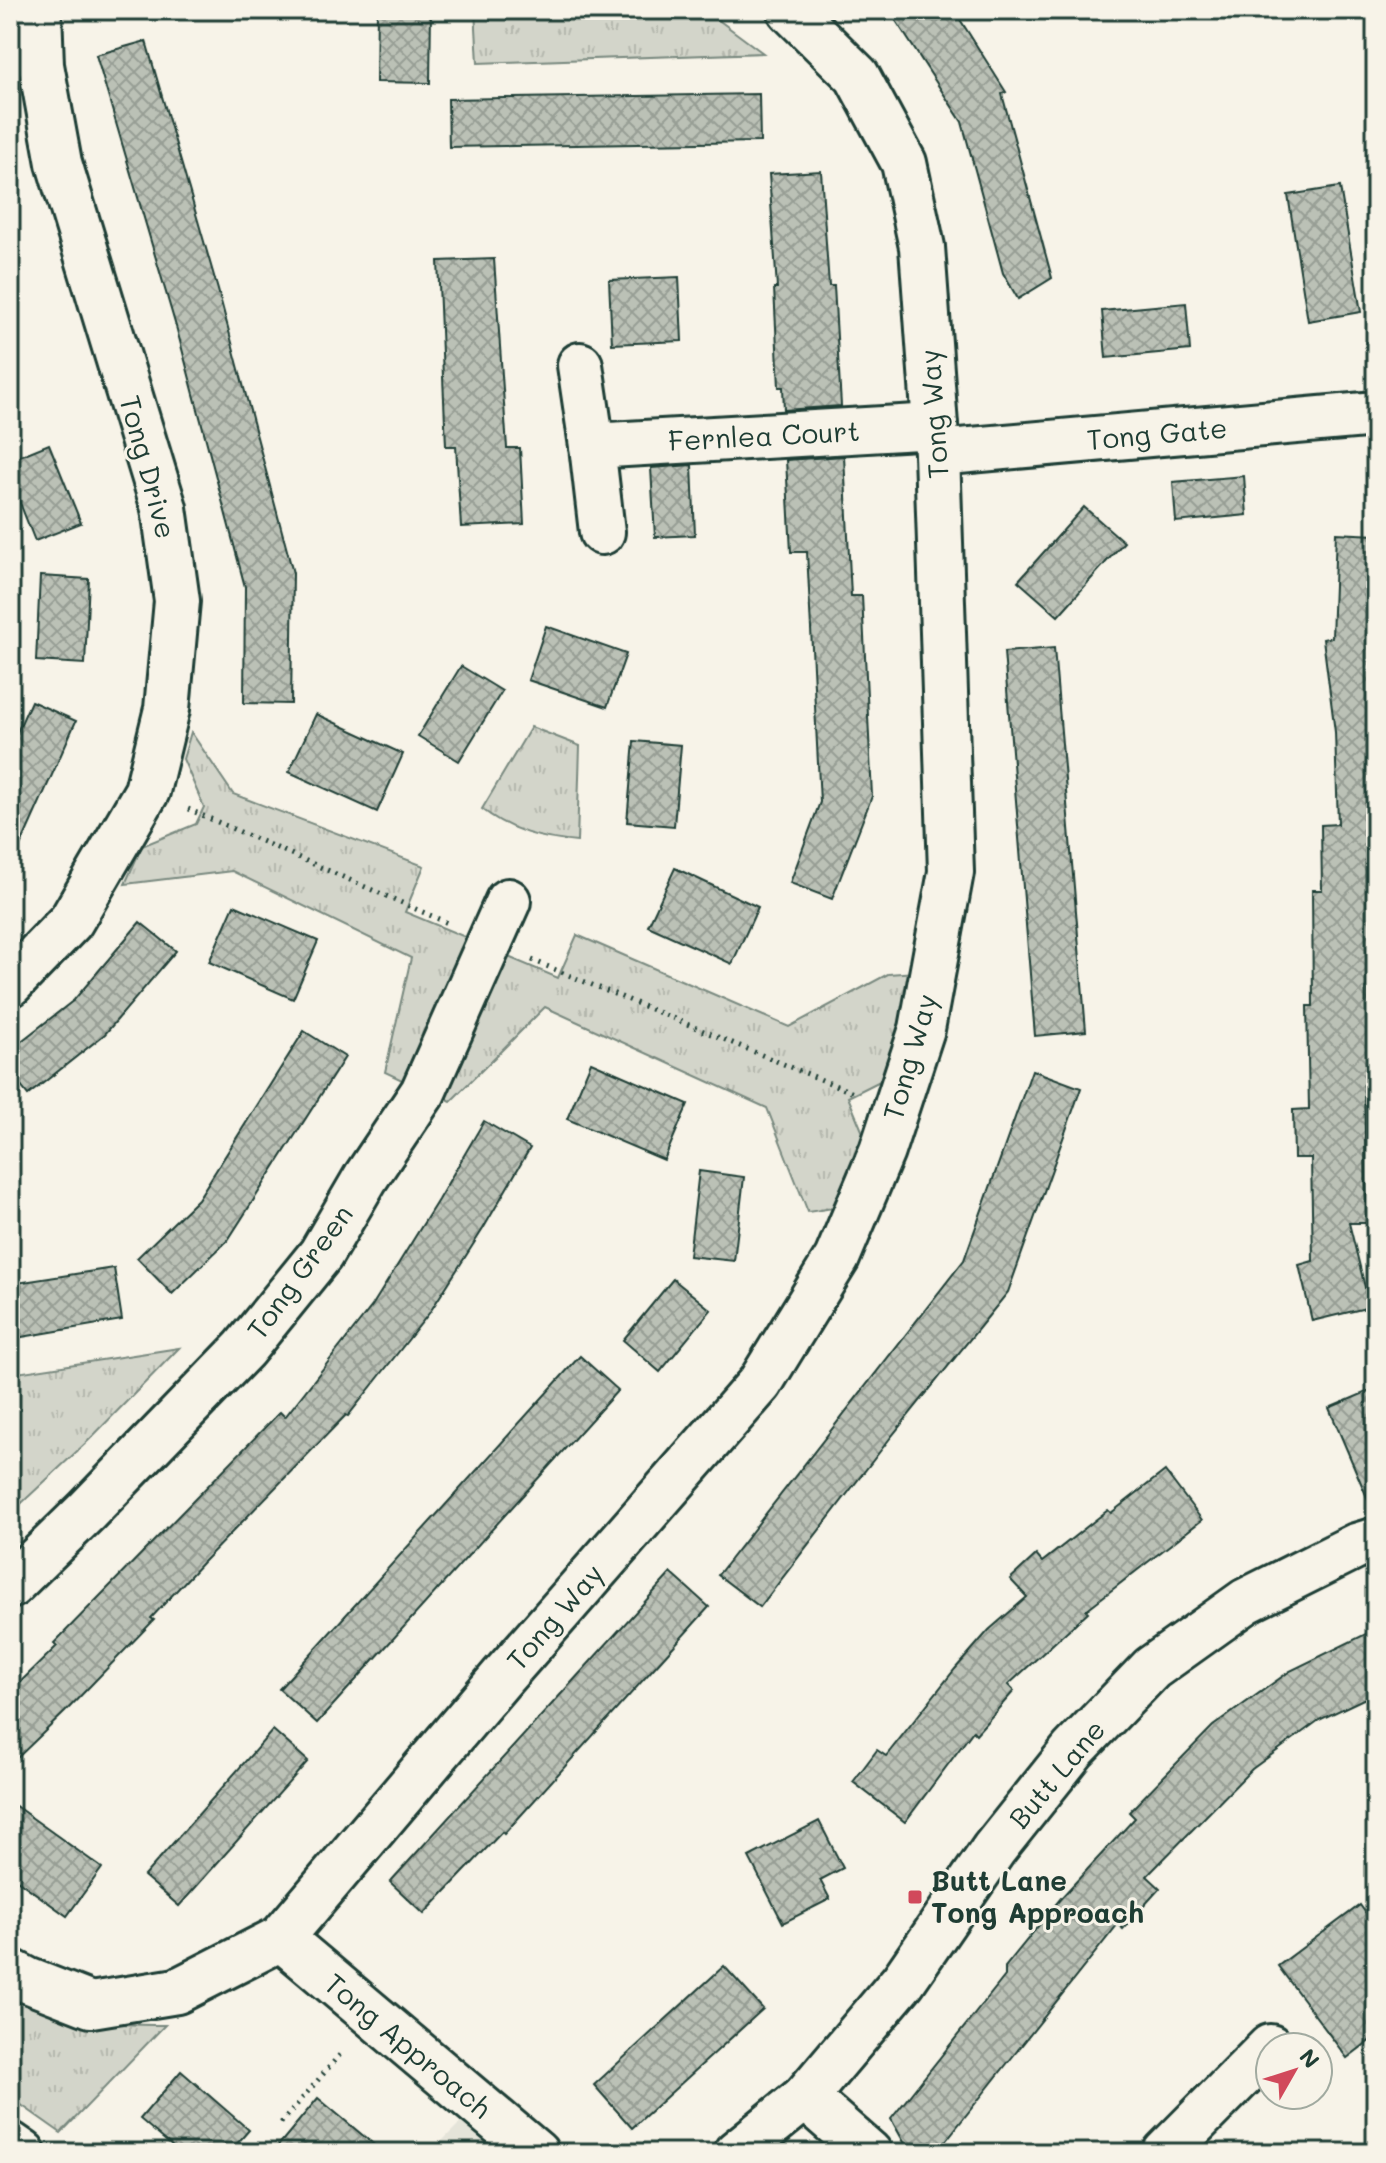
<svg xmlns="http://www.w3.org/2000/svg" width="1386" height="2163" font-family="Mali,sans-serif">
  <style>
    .built { fill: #e5e4d9 }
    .grass { fill: url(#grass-tufts); stroke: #79897f; stroke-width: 2 }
    .building { fill: url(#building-cross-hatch); stroke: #1f3d34; stroke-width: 2 }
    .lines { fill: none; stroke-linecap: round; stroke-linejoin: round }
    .minor-casing { stroke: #1f3d34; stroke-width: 50 }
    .path { stroke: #1f3d34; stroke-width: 5; stroke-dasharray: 2 6; stroke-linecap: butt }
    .minor { stroke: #f7f3e8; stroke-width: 44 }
    .poi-dot { fill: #d1495b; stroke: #f7f3e8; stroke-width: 3 }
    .labels { text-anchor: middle; stroke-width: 6; stroke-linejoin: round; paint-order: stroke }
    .street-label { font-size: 28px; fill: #1f3d34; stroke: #f7f3e8 }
    .poi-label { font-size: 28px; font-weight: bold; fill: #1f3d34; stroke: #f7f3e8; text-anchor: start }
  </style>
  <defs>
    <pattern id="grass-tufts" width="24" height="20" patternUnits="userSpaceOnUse" patternTransform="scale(2)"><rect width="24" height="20" fill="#d3d5ca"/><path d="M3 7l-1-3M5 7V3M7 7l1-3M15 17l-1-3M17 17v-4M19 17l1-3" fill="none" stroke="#b5b8ae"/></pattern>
    <pattern id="building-cross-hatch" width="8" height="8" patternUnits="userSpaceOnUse" patternTransform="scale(2)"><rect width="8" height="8" fill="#bbc1b6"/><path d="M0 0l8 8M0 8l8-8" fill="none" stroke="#979e95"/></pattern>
  </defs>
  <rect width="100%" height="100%" fill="#f7f3e8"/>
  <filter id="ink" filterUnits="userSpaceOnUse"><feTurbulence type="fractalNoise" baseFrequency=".0125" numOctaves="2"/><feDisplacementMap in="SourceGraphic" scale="16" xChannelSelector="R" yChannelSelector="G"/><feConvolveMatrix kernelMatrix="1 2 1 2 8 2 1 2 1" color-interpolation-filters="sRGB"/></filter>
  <g filter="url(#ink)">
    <polygon class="built" points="477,2106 536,2153 430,2153"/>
    <g class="grass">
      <polygon points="475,10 705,10 763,53 478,63"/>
      <path d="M531 727 580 746 577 842C541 839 510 831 482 809Z"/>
      <polygon points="191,732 233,794 424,866 405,912 470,939 404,1081 385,1072 411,958 232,871 125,884 142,846 196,824 204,807 183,759"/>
      <polygon points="577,935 789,1027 888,974 916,972 896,1073 848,1097 871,1152 845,1206 808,1212 767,1108 545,1007 451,1101 436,1093 506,956 558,978"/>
      <polygon points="179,1348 88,1441 10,1514 10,1374"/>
      <path d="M10 1998C58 2022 112 2025 165 2025L61 2133 10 2097Z"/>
    </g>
    <g class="building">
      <polygon points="377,10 431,10 430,83 376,82"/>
      <polygon points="889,10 954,10 1006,92 1002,94 1052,278 1018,299 1003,273 962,122"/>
      <polygon points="146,41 218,290 293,573 291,704 244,703 245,587 177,330 96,55"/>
      <polygon points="759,94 760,142 449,147 448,99"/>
      <polygon points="821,171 829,286 834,286 841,406 784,410 783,387 779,387 774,288 777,288 769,174"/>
      <polygon points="1340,187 1361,312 1308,321 1288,195"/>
      <polygon points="494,259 507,448 520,448 524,524 461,527 456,446 446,446 438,261"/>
      <polygon points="679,277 682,341 612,344 609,280"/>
      <polygon points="1186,303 1190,350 1106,358 1102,311"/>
      <polygon points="49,444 81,523 35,541 10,478 10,460"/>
      <polygon points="844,456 851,596 862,596 872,796 832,899 790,883 820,802 807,552 791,552 786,460"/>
      <polygon points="692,465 695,535 655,537 651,468"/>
      <polygon points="1244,476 1247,515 1176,522 1173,482"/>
      <polygon points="1084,507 1124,542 1058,616 1018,581"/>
      <polygon points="1336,533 1376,535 1376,842 1371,842 1372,975 1368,975 1371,1085 1364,1085 1367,1223 1349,1223 1370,1307 1312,1321 1299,1265 1313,1261 1311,1158 1294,1158 1293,1110 1309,1109 1307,1006 1313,1006 1312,890 1322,890 1321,825 1338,824 1335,732 1323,639 1332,637"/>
      <polygon points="40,576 89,579 85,664 36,661"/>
      <polygon points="546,626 626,654 607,707 528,680"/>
      <polygon points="1054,648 1086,1031 1035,1036 1004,652"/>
      <polygon points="461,666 502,691 459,761 418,736"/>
      <polygon points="31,701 76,721 10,869 10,748"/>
      <polygon points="316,714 403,754 377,812 289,772"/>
      <polygon points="634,741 681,745 674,826 627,822"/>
      <polygon points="675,868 758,907 732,964 648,926"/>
      <polygon points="234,905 318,941 293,999 209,962"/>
      <polygon points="140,922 176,951 105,1034 28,1095 10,1072 10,1050 74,1000"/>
      <polygon points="304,1031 345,1057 228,1240 172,1294 137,1258 198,1199"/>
      <polygon points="591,1062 688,1104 664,1160 567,1119"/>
      <polygon points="1032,1070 1081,1088 1008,1292 891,1437 760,1607 718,1575 964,1260"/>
      <polygon points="484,1121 530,1148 483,1229 430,1312 348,1416 346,1415 203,1562 151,1618 154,1620 65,1712 10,1765 10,1692 57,1646 54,1643 280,1412 285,1417 372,1306 438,1200"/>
      <polygon points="699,1171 744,1177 734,1261 689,1256"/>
      <polygon points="114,1268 122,1320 10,1339 10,1284"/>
      <polygon points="673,1279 711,1310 660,1372 623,1340"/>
      <polygon points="580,1356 618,1390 317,1723 279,1689"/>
      <polygon points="1376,1388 1376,1516 1375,1516 1329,1408"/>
      <polygon points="1165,1471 1202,1520 1086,1610 1088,1612 1008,1685 1014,1691 976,1734 973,1731 905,1822 853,1782 877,1750 886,1756 955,1669 989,1630 1027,1597 1010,1579 1036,1555 1042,1562 1108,1510 1111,1513"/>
      <polygon points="671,1573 709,1607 504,1834 502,1832 424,1914 390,1882"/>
      <polygon points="1376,1629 1376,1693 1319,1720 1252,1769 1147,1876 1160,1888 1123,1929 1118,1924 936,2153 910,2153 891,2119 1005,1976 1005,1967 1061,1898 1135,1818 1129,1812 1213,1726 1290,1671"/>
      <polygon points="273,1730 308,1761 179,1906 144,1876"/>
      <polygon points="10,1802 102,1868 67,1916 10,1875"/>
      <polygon points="819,1821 843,1868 820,1880 830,1899 783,1923 749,1857"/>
      <polygon points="1360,1905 1376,1927 1376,2036 1347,2058 1278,1966"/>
      <polygon points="724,1966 763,2009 632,2128 594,2085"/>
      <polygon points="181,2071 249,2130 229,2153 180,2153 140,2119"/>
      <polygon points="318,2098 384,2153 272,2153"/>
    </g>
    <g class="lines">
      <defs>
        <g id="minor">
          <polyline points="580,365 592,446"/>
          <polyline points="937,453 1376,414"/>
          <polyline points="602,532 592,446 935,426"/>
          <polyline points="10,984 71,921 147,791 167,709 177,601 164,508 59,163 41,65 39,10"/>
          <polyline points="10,1586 87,1511 244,1349 321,1254 366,1177 423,1092 508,901"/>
          <polyline points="281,1938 536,2153"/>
          <polyline points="10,1971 27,1980 91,2005 177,1991 281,1938 503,1676 760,1383 837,1258 882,1151 922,1029 951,872 937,453 922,247 904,163 857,76 790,10"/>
          <polyline points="805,2097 869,2153"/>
          <polyline points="10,2144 23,2153"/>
          <polyline points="736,2153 805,2097 903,1981 994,1849 1073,1750 1152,1668 1246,1601 1356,1546 1376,1540"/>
          <polyline points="1165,2153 1270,2047"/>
        </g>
      </defs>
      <use href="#minor" class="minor-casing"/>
      <g class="path">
        <polyline points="188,809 450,924"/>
        <polyline points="532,960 856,1094"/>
        <polyline points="281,2123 343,2051"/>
      </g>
      <use href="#minor" class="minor"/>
    </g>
  </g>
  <rect class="poi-dot" x="907" y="1889" width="16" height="16" rx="4"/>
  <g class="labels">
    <g class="street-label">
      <text transform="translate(934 414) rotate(-94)" y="10">Tong Way</text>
      <text transform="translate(1157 434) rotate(-5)" y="10">Tong Gate</text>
      <text transform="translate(764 436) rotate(-3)" y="10">Fernlea Court</text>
      <text transform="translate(148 467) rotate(75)" y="10">Tong Drive</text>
      <text transform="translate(910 1057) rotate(-74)" y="10">Tong Way</text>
      <text transform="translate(300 1272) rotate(-54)" y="10">Tong Green</text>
      <text transform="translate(555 1617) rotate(-49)" y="10">Tong Way</text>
      <text transform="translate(1057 1774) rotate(-50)" y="10">Butt Lane</text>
      <text transform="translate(408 2046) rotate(40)" y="10">Tong Approach</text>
    </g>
    <g class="poi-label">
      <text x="931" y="1891">Butt Lane<tspan x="931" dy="32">Tong Approach</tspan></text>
    </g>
  </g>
  <rect width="1386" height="2163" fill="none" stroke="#f7f3e8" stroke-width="40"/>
  <rect x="20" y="20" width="1346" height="2123" fill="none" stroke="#1f3d34" stroke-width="3" filter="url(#ink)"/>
  <g transform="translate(1294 2071) rotate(51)"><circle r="38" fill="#f7f3e8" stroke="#a1aaa0" stroke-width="2"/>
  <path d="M0-6L14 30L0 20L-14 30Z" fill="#d1495b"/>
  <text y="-12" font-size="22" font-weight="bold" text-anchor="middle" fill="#1f3d34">N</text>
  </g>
</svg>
